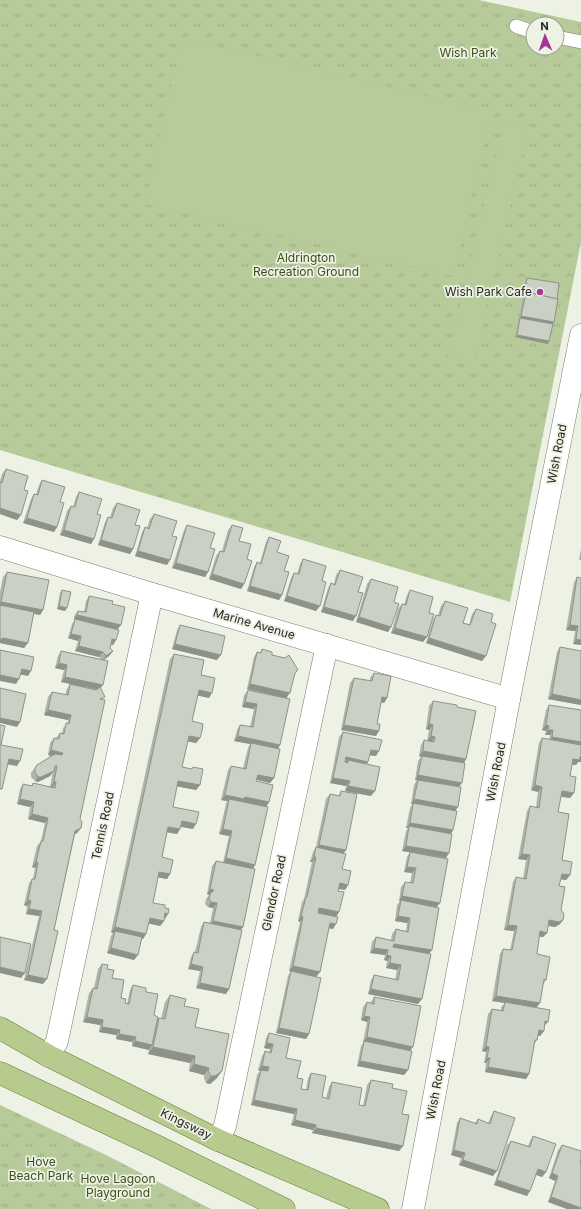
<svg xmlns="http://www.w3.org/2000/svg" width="581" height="1209" font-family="Inter,sans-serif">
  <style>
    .park { fill: url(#park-tufts); fill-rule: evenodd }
    .garden { fill: #b7ca99 }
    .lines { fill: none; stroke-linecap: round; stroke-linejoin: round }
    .service-casing { stroke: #787d71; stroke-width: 14 }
    .minor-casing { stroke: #787d71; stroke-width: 23 }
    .primary-casing { stroke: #667c38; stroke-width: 23 }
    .service { stroke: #fff; stroke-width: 13 }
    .minor { stroke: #fff; stroke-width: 22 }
    .primary { stroke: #b8cb8f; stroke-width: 22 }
    .wall { fill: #afb3a9 }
    .shaded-wall { fill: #8e9289 }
    .building { fill: #cbd0c4; stroke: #8e9289 }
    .poi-dot { fill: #a53693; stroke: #edf2e5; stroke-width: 1.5 }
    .labels { text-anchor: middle; stroke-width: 3.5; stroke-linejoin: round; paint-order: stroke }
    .park-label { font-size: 12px; fill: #3d4e1a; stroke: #edf2e5 }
    .poi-label { font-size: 12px; fill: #262823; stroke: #edf2e5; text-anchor: end }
    .street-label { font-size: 12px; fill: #262823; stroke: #edf2e5 }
  </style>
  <defs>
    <pattern id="park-tufts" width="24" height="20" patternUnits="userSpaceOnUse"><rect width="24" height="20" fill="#b7ca99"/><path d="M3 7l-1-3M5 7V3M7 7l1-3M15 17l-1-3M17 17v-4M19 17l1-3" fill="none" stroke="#9dae84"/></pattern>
  </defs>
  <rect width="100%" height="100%" fill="#edf2e5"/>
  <g class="park">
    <path d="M0 0H479L581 22V242L510 602 0 450ZM533 24H557V48H533Z"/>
    <polygon points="0,1105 108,1156 211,1209 0,1209"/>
  </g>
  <g class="garden">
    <polygon points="182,38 491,111 454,276 145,204"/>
    <polygon points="504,123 528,127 474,363 448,357"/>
  </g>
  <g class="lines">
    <defs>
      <g id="service">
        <polyline points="516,26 533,32"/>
        <polyline points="557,37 581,42"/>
      </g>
      <g id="minor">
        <polyline points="0,547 152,594 509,699"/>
        <polyline points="49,1056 57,1041 152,594"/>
        <polyline points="218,1140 225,1126 327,645"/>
        <polyline points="413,1209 509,699 581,335"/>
      </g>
      <g id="primary">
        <polyline points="0,1028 49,1056 218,1140 378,1209"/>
        <polyline points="0,1073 154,1145 284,1209"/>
      </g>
    </defs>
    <use href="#service" class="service-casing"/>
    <use href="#minor" class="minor-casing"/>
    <use href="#primary" class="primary-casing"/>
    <use href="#service" class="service"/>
    <use href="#minor" class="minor"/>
    <use href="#primary" class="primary"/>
  </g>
  <g class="wall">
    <polygon points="581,23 581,34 579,34"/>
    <polygon points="527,278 553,324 549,341 548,344 515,337 526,281"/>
    <polygon points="6,469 24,490 21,515 17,520 0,514 0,481 2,474"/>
    <polygon points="42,480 60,502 57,527 54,532 23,523 31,499 34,494 36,494 39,485"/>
    <polygon points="79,492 94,539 91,544 60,535 67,511 71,506 73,507 76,497"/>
    <polygon points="117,503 135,525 133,549 130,554 98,545 105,522 108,517 110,517 113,508"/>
    <polygon points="154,514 172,536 167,565 135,556 142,532 145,527 147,528 150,519"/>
    <polygon points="187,525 210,548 208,572 205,577 172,568 184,530"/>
    <polygon points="232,525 239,541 247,559 244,584 241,589 209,579 216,556 220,551 222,551 228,530"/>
    <polygon points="269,537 277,552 284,571 282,595 279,600 247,591 254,567 257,562 260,563 266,542"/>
    <polygon points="581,549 581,560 579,560"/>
    <polygon points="303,559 322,581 316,611 284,601 291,578 294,573 297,574 300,564"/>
    <polygon points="340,570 353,621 321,612 328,588 331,583 334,584 336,575"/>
    <polygon points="7,572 43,610 40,615 34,614 24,648 0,643 0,592 3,577"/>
    <polygon points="577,577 581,645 573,644 575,631 566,630 574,582"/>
    <polygon points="371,579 394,602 391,627 388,632 356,622 367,584"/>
    <polygon points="62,590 65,611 57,609 60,593"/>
    <polygon points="410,590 429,613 423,642 391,633 398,609 402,604 404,605 407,595"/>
    <polygon points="89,596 112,604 121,625 117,629 116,640 113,645 111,644 110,648 113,651 109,656 104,660 101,688 103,700 80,819 81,828 77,833 75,834 54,930 43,984 24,980 39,916 26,914 27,906 24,905 29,883 32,879 33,879 35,868 32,867 37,846 41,841 45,823 28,819 30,807 17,804 20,789 23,784 31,786 33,783 50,787 53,771 50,776 38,782 35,781 31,777 31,773 37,765 51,756 48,755 50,743 54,738 56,738 60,733 62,733 63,728 67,724 68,720 44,715 48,697 52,692 65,695 67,689 70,684 96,690 97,689 61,682 64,670 55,668 58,656 61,651 101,659 99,657 75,651 78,641 68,638 72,624 75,620 74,619 74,616 78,611 84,612 86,601"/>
    <polygon points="445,601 463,623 469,625 472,614 476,609 491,622 482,661 426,643 433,620 436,615 438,615 441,606"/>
    <polygon points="180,625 217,660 172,649 177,630"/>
    <polygon points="560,647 581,651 581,705 548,699 557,652"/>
    <polygon points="262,649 272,655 295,675 294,676 287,698 278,749 274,778 270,783 256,780 256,781 269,802 266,807 255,865 253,869 243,927 241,930 229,989 226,994 196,988 200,971 188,969 191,957 194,952 195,952 201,927 204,922 210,923 213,908 208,907 205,904 206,899 209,895 207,894 212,866 216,861 223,863 229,836 219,834 226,804 227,801 221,800 228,770 231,766 243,768 248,748 250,744 234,741 237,730 240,725 250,727 254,709 242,707 244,695 248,690 272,695 247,689 254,657 257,652 260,653"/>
    <polygon points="174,654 201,675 209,698 198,695 192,721 200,738 196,743 188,741 182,767 191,769 193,767 200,785 196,790 177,786 173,807 193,829 181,827 177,834 167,832 162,857 170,874 167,879 158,877 153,903 165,908 168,914 164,919 164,921 160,926 149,923 146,934 143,939 141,939 134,960 107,953 111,936 113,933 111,932 170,659"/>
    <polygon points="374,673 387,698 384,703 381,702 377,724 376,736 341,730 350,683 354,678 370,681 370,678"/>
    <polygon points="433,701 457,707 466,759 464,763 459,787 458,807 455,811 453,830 451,834 446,858 402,851 406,831 408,828 406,828 410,808 413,804 411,804 414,785 417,780 415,780 418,761 421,757 419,756 421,745 424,740 427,741 429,730 426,729 429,706"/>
    <polygon points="549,705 581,710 581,762 578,762 576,765 572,765 570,776 574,793 570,798 561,797 558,812 562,860 570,875 566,880 561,879 559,886 561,910 563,920 560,924 555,927 548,926 547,933 543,937 539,937 537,954 546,980 543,985 540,1003 536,1008 544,1026 544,1031 540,1036 538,1035 537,1040 534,1044 529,1074 526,1079 485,1072 486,1063 484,1063 486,1052 482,1051 488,1014 492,1009 501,1010 501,1007 505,1003 492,1001 500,954 503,949 510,950 514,931 504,930 513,882 516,877 523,879 526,860 518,859 527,811 530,806 536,807 538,792 531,790 539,743 542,738 549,740 550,735 545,735 546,731 542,730 546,710"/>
    <polygon points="343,732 376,756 370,755 367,764 371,796 345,791 346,786 330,783 339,737"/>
    <polygon points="341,791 346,850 343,854 342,869 348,885 345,890 338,889 338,891 339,912 336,917 333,929 329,928 320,972 316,977 309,1034 306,1039 276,1033 288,976 291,971 289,971 300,922 298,921 302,902 304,899 312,862 310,862 313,852 316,847 326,799 330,794 338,796"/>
    <polygon points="410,852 437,907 429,954 418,1004 368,994 371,980 374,975 395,980 397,970 386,968 387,961 384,960 385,955 370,953 372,942 376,937 391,940 392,934 396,929 406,931 407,923 395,921 397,905 400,901 399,901 401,887 405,882 410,883 412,873 404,872 407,857"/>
    <polygon points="102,964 107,969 112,978 121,998 125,1003 127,1004 130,990 133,985 146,992 154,1015 157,1020 159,1018 161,1019 165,1002 170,995 184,1006 195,1027 217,1078 210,1084 206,1083 204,1078 204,1075 189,1071 190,1063 148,1054 149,1050 132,1046 132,1042 116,1039 116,1035 99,1032 100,1025 83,1022 89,993 93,988 94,988 98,969"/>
    <polygon points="374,997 410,1051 408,1070 404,1075 357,1066 361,1046 364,1042 363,1042 367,1022 361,1020 363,1007 367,1002 371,1003 371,1002"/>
    <polygon points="269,1033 286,1058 297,1078 301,1089 306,1090 308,1078 311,1073 322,1097 326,1098 329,1087 332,1082 359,1105 363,1106 367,1085 371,1080 392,1088 402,1114 403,1146 399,1151 312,1133 313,1130 291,1125 294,1114 251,1105 257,1075 260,1071 258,1070 262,1056 265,1051 269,1052 270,1049 264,1048 266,1038"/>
    <polygon points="494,1111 493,1176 459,1165 461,1158 451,1155 457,1123 460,1118 475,1123 478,1119 488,1123 491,1116"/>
    <polygon points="533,1136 546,1172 542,1177 536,1175 527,1196 494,1185 507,1145 511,1141 528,1146 530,1141"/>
    <polygon points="562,1145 580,1163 581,1209 567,1209 548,1202 555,1181 549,1178 558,1150"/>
  </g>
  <g class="shaded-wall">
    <polygon points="521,316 554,322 551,327 520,318"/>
    <polygon points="517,335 549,341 548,344 515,337"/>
    <polygon points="0,508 21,515 17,520 0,514"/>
    <polygon points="27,518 57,527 54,532 23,523"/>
    <polygon points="64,530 94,539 91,544 60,535"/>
    <polygon points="101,540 133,549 130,554 98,545"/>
    <polygon points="138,551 170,560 167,565 135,556"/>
    <polygon points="176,563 208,572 205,577 172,568"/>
    <polygon points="212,574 244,584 241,589 209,579"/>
    <polygon points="250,586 282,595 279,600 247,591"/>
    <polygon points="287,596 320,606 316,611 284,601"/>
    <polygon points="0,602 1,602 43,610 40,615 0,607"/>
    <polygon points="59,606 67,608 65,611 57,609"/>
    <polygon points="324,607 356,616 353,621 321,612"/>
    <polygon points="77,615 121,625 117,630 74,619"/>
    <polygon points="359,617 391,627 388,632 356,622"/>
    <polygon points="570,625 578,626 575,631 566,630"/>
    <polygon points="395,628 427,637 423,642 391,633"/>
    <polygon points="71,634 81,636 78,641 68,638"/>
    <polygon points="3,638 28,643 24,648 0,643 0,640"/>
    <polygon points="429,638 486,656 482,661 426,643"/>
    <polygon points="112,639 116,640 113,645 109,644"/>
    <polygon points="576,639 581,640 581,645 573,644"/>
    <polygon points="175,644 221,655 217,660 172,649"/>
    <polygon points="79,646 103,652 99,657 75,651"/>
    <polygon points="113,651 109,656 102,661 106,656"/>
    <polygon points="59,663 67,665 64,670 55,668"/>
    <polygon points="22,669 31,671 28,676 18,674"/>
    <polygon points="0,675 19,679 16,684 0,681"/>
    <polygon points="65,677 103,685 99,690 61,682"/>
    <polygon points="250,684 290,693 286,698 247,689"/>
    <polygon points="199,690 212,693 209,698 195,695"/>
    <polygon points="552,694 581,700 581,705 548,699"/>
    <polygon points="382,697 387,698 384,703 379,702"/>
    <polygon points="245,702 257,704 254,709 242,707"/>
    <polygon points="48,710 71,715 68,720 44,715"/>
    <polygon points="0,718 20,722 17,727 0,723"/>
    <polygon points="429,724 433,725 429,730 426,729"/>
    <polygon points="344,725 379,731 376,736 341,730"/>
    <polygon points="546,725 549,726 546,731 542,730"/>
    <polygon points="548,730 553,730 550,735 545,735"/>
    <polygon points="189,736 200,738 196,743 185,741"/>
    <polygon points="238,736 280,745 277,750 251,743 250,744 234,741"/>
    <polygon points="431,736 435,737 431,742 427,741"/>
    <polygon points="552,737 581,742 581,747 549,742"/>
    <polygon points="51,750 63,753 59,758 48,755"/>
    <polygon points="371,750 379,751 376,756 367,755"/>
    <polygon points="423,751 466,759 463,764 422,756 421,757 419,756"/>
    <polygon points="346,757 368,762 365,767 348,760 346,763 342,762"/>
    <polygon points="580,757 581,757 581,762 578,762 576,765 570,764 573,759"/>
    <polygon points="9,759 20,761 17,766 5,764"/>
    <polygon points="54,771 50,776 38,782 35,781 38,777"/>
    <polygon points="258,775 274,778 270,783 254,779"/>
    <polygon points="418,775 462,783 458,788 415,780"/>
    <polygon points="333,778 350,781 346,786 330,783"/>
    <polygon points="178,781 200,785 196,790 175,786"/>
    <polygon points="54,782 56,782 52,787 50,787"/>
    <polygon points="535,785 542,787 538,792 531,790"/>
    <polygon points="348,786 375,791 371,796 345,791"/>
    <polygon points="562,791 574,793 570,798 558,796"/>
    <polygon points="225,795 245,797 269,802 266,807 229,799 227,801 221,800"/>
    <polygon points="20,799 34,802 30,807 17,804"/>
    <polygon points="414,799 458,807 454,812 411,804"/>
    <polygon points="32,814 48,818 45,823 28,819"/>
    <polygon points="182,821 196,824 193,829 178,826"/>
    <polygon points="410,823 453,830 450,835 409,826 408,828 406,828"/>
    <polygon points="168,827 180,829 177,834 165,832"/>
    <polygon points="81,828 77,833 72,836 75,831"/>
    <polygon points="223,829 232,831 229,836 219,834"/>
    <polygon points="319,845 346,850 342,855 316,850"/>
    <polygon points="406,846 449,853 446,858 402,851"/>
    <polygon points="522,854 530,855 526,860 518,859"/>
    <polygon points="314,857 316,857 312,862 310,862"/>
    <polygon points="226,858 255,865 252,870 223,863"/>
    <polygon points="36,862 38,863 35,868 32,867"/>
    <polygon points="407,867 416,868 412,873 404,872"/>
    <polygon points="159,872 170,874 167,879 156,877"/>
    <polygon points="562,874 570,875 566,880 558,879"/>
    <polygon points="340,883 348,885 345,890 336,888"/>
    <polygon points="210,889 214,890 209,895 207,894"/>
    <polygon points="402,896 440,903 436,908 399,901"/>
    <polygon points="28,900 31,901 27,906 24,905"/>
    <polygon points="211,902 217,903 213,908 208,907"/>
    <polygon points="319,908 339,912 336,917 315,913"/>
    <polygon points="29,909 42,911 39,916 26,914"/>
    <polygon points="165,913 168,914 165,919 162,918"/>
    <polygon points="301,916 303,917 300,922 298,921"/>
    <polygon points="398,916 410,918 407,923 395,921"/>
    <polygon points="150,918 164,921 160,926 146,923"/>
    <polygon points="549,920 563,920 560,924 555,927 545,925"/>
    <polygon points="213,921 243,927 239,932 209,926"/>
    <polygon points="330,923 336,924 333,929 326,928"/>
    <polygon points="508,925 517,926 514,931 504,930"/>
    <polygon points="115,927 146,934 143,939 114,933 115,931 113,933 111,932"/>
    <polygon points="540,931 547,933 543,937 537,936"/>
    <polygon points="394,944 432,950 428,955 390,948"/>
    <polygon points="111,948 138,955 134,960 107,953"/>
    <polygon points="374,948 388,950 385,955 370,953"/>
    <polygon points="387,955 391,956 387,961 384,960"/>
    <polygon points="390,963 401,965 397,970 386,968"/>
    <polygon points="191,964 203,967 200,971 188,969"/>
    <polygon points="293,966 320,972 316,977 289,971"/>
    <polygon points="0,967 25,973 21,978 0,973"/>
    <polygon points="28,975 47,979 43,984 24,980"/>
    <polygon points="200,983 229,989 226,994 196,988"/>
    <polygon points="371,989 422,999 418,1004 368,994"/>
    <polygon points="496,996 540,1003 536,1008 492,1001"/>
    <polygon points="364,1016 370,1017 367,1022 361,1020"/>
    <polygon points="87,1017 103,1020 100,1025 83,1022"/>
    <polygon points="545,1021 548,1022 544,1026"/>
    <polygon points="102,1027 120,1030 116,1035 99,1032"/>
    <polygon points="279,1028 309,1034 306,1039 276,1033"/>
    <polygon points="539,1030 544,1031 540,1036 535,1035"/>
    <polygon points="119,1034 136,1037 132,1042 116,1039"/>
    <polygon points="367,1037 413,1047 409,1052 363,1042"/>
    <polygon points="135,1041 152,1045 149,1050 132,1046"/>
    <polygon points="267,1043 273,1044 270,1049 264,1048"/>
    <polygon points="486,1046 489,1047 486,1052 482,1051"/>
    <polygon points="153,1047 195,1056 190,1063 148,1054"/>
    <polygon points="487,1058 490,1058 486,1063 484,1063"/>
    <polygon points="360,1061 408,1070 404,1075 357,1066"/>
    <polygon points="194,1064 209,1068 204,1075 189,1071"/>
    <polygon points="262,1066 269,1067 265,1072 258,1070"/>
    <polygon points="488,1067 529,1074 526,1079 485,1072"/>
    <polygon points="222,1071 217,1078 210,1084 206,1083 211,1076"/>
    <polygon points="254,1100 297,1109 294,1114 251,1105"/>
    <polygon points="295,1120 316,1125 313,1130 291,1125"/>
    <polygon points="316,1128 403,1146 399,1151 312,1133"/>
    <polygon points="454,1150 465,1153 461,1158 451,1155"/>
    <polygon points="463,1160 497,1171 493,1176 459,1165"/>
    <polygon points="538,1169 546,1172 542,1177 534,1174"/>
    <polygon points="552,1173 558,1176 555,1181 549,1178"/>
    <polygon points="497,1180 530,1191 527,1196 494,1185"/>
    <polygon points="551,1197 581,1208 581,1209 567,1209 548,1202"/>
  </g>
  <g class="building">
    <polygon points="527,278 559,283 557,299 526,292 524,295"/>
    <polygon points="526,292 558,299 554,322 521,316"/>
    <polygon points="520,318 553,324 549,341 517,335"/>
    <polygon points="6,469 28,476 24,490 28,491 21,515 0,508 0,482 2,483"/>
    <polygon points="42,480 65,487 60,502 64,503 57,527 27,518 34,494 38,495"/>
    <polygon points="79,492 102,499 97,514 101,515 94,539 64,530 71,506 75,507"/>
    <polygon points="117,503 140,510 135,525 140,526 133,549 101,540 108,517 112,518"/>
    <polygon points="154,514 177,521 172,536 177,537 170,560 138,551 145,527 149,529"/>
    <polygon points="187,525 215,533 210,548 215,549 208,572 176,563"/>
    <polygon points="232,525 243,528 239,541 251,544 247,559 252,561 244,584 212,574 220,551 224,552"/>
    <polygon points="269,537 281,541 277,552 289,556 284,571 289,572 282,595 250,586 257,562 261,564"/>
    <polygon points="303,559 326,566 322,581 326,582 320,606 287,596 294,573 299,574"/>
    <polygon points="340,570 363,577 358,592 363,593 356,616 324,607 331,583 335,585"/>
    <polygon points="7,572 49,580 43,610 1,602"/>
    <polygon points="577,577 581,578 581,640 576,639 578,626 570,625"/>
    <polygon points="371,579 398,587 394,602 399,604 391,627 359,617"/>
    <polygon points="62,590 71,592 67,608 59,606"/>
    <polygon points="410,590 433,597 429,613 434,614 427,637 395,628 402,604 406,605"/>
    <polygon points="89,596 113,601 112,604 125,607 121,625 77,615 78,611 86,612"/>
    <polygon points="445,601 468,608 463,623 470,625 476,609 493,614 491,622 496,624 486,656 429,638 436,615 440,616"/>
    <polygon points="0,605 34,612 28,643 3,638 0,640"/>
    <polygon points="75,619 119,630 116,640 112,639 110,648 113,651 106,656 103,652 79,646 81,636 71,634"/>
    <polygon points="180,625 225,636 221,655 175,644"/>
    <polygon points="560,647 581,651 581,700 552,694"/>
    <polygon points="262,649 272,652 272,655 285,658 289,655 298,670 295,673 290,693 250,684 257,652 261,653"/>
    <polygon points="0,650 34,657 31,671 22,669 19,679 0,675"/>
    <polygon points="61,651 108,661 103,685 65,677 67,665 59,663"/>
    <polygon points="174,654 204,660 201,675 215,678 212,693 199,690 192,721 203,724 202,731 200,738 189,736 182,767 192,769 193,767 203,769 200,785 178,781 173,807 199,812 196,824 182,821 180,829 168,827 162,857 173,860 170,874 159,872 153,903 165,905 165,908 169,909 168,914 165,913 164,921 150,918 146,934 115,927"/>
    <polygon points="374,673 391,676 387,698 382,697 377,724 380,724 379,731 344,725 354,678 372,681"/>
    <polygon points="70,684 96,690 100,687 105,697 100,699 105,700 80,819 82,822 81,828 75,831 54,930 58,931 47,979 28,975 42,911 29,909 31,901 28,900 32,879 35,879 38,863 36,862 41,841 43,841 48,818 32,814 34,802 20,799 23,784 32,786 33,783 55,788 56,782 54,782 57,766 55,766 54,771 41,777 38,777 35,772 35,768 37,765 55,754 62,755 63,753 51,750 54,738 59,739 60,733 64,734 66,723 69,724 71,715 48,710 52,692 68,695"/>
    <polygon points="0,688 26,694 20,722 0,718"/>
    <polygon points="248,690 290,699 280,745 238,736 240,725 253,727 257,704 245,702"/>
    <polygon points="433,701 457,705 457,707 476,711 466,759 423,751 424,740 434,742 435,737 431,736 433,725 429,724"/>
    <polygon points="549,705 581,710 581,742 552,737 553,730 548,730 549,726 546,725"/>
    <polygon points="0,725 5,726 1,745 23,749 20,761 9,759 2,789 0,789"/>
    <polygon points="343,732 382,740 379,751 371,750 368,762 346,757 345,762 348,763 348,760 380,767 375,791 348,786 350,781 333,778"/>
    <polygon points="542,738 581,745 581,757 580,757 579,760 573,759 570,776 576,777 574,793 562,791 558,812 569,814 562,860 572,862 570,875 562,874 559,886 565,887 561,910 564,914 563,920 559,922 549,920 547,933 540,931 537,954 550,957 546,980 544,979 540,1003 496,996 503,949 512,950 517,926 508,925 516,877 526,879 530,855 522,854 530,806 539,808 542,787 535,785"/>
    <polygon points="251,743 280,749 274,778 258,775 256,781 273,785 269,802 245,797 244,799 225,795 231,766 246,769"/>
    <polygon points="422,756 465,763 462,783 418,775"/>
    <polygon points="418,780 461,787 458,807 414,799"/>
    <polygon points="341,791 357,794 346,850 319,845 330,794 340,796"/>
    <polygon points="229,799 268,807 255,865 226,858 232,831 223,829"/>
    <polygon points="413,803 457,811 453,830 410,823"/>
    <polygon points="409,826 452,834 449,853 406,846"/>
    <polygon points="316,847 346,854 342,869 351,871 348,885 340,883 338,891 344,892 339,912 319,908 318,913 338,917 336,924 330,923 320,972 293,966 303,917 301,916 306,897 307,897 316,857 314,857"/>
    <polygon points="410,852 448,859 440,903 402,896 405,882 413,883 416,868 407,867"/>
    <polygon points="216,861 255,869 243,927 213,921 217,903 211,902 209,899 210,894 214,890 210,889"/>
    <polygon points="401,900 439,908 432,950 394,944 393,947 431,954 422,999 371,989 374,975 398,980 401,965 390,963 391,956 387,955 388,950 374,948 376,937 394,941 396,929 408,932 410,918 398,916"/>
    <polygon points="204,922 242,930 229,989 200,983 203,967 191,964 194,952 198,953"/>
    <polygon points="115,931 142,937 138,955 111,948"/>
    <polygon points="0,937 31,944 25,973 0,967"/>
    <polygon points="102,964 108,965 107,969 114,970 112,978 124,980 121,998 126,999 125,1003 129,1004 133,985 146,988 146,992 158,994 154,1015 158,1017 152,1045 135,1041 136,1037 119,1034 120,1030 102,1027 103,1020 87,1017 93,988 97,989"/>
    <polygon points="291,971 321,978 309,1034 279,1028"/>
    <polygon points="170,995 186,999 184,1006 199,1009 195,1027 229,1034 222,1071 215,1076 211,1076 208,1071 209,1068 194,1064 195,1056 153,1047 159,1018 165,1019"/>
    <polygon points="374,997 421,1006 413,1047 367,1037 370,1017 364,1016 367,1002 374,1004"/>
    <polygon points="505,1002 550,1010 548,1022 545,1021 544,1031 539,1030 537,1040 535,1040 529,1074 488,1067 490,1058 487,1058 489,1047 486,1046 492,1009 503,1011"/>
    <polygon points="269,1033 290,1038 286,1058 301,1061 297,1078 303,1079 301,1089 308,1090 311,1073 326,1076 322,1097 329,1099 332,1082 362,1088 359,1105 365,1106 371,1080 393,1084 392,1088 407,1091 402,1114 409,1115 403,1146 316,1128 316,1125 295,1120 297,1109 254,1100 261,1070 268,1071 269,1067 262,1066 265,1051 271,1053 273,1044 267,1043"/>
    <polygon points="364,1041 412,1051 408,1070 360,1061"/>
    <polygon points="494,1111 515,1118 497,1171 463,1160 465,1153 454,1150 460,1118 477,1124 478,1119 490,1124"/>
    <polygon points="533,1136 556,1144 546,1172 538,1169 530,1191 497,1180 511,1141 530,1147"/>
    <polygon points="562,1145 581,1151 581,1159 580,1163 581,1164 581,1208 551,1197 558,1176 552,1173"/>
  </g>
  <circle class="poi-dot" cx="540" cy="292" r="4"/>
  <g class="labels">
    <g class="park-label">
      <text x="468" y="57">Wish Park</text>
      <text x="306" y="262">Aldrington<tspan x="306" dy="14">Recreation Ground</tspan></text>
      <text x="41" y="1166">Hove<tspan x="41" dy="14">Beach Park</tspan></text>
      <text x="118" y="1183">Hove Lagoon<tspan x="118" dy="14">Playground</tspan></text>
    </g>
    <g class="poi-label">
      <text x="532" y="296">Wish Park Cafe</text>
    </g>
    <g class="street-label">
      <text transform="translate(557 454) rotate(-79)" y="4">Wish Road</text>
      <text transform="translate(254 624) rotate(16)" y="4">Marine Avenue</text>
      <text transform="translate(496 772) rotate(-79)" y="4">Wish Road</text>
      <text transform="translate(103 826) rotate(-78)" y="4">Tennis Road</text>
      <text transform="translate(274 893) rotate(-78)" y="4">Glendor Road</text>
      <text transform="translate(436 1090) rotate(-79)" y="4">Wish Road</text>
      <text transform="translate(186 1124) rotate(26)" y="4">Kingsway</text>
    </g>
  </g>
  <g transform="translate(545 36) rotate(358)"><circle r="19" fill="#edf2e5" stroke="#9da197"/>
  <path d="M0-3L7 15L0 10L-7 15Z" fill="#a53693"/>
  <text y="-6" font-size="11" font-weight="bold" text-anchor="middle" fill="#262823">N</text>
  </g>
</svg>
